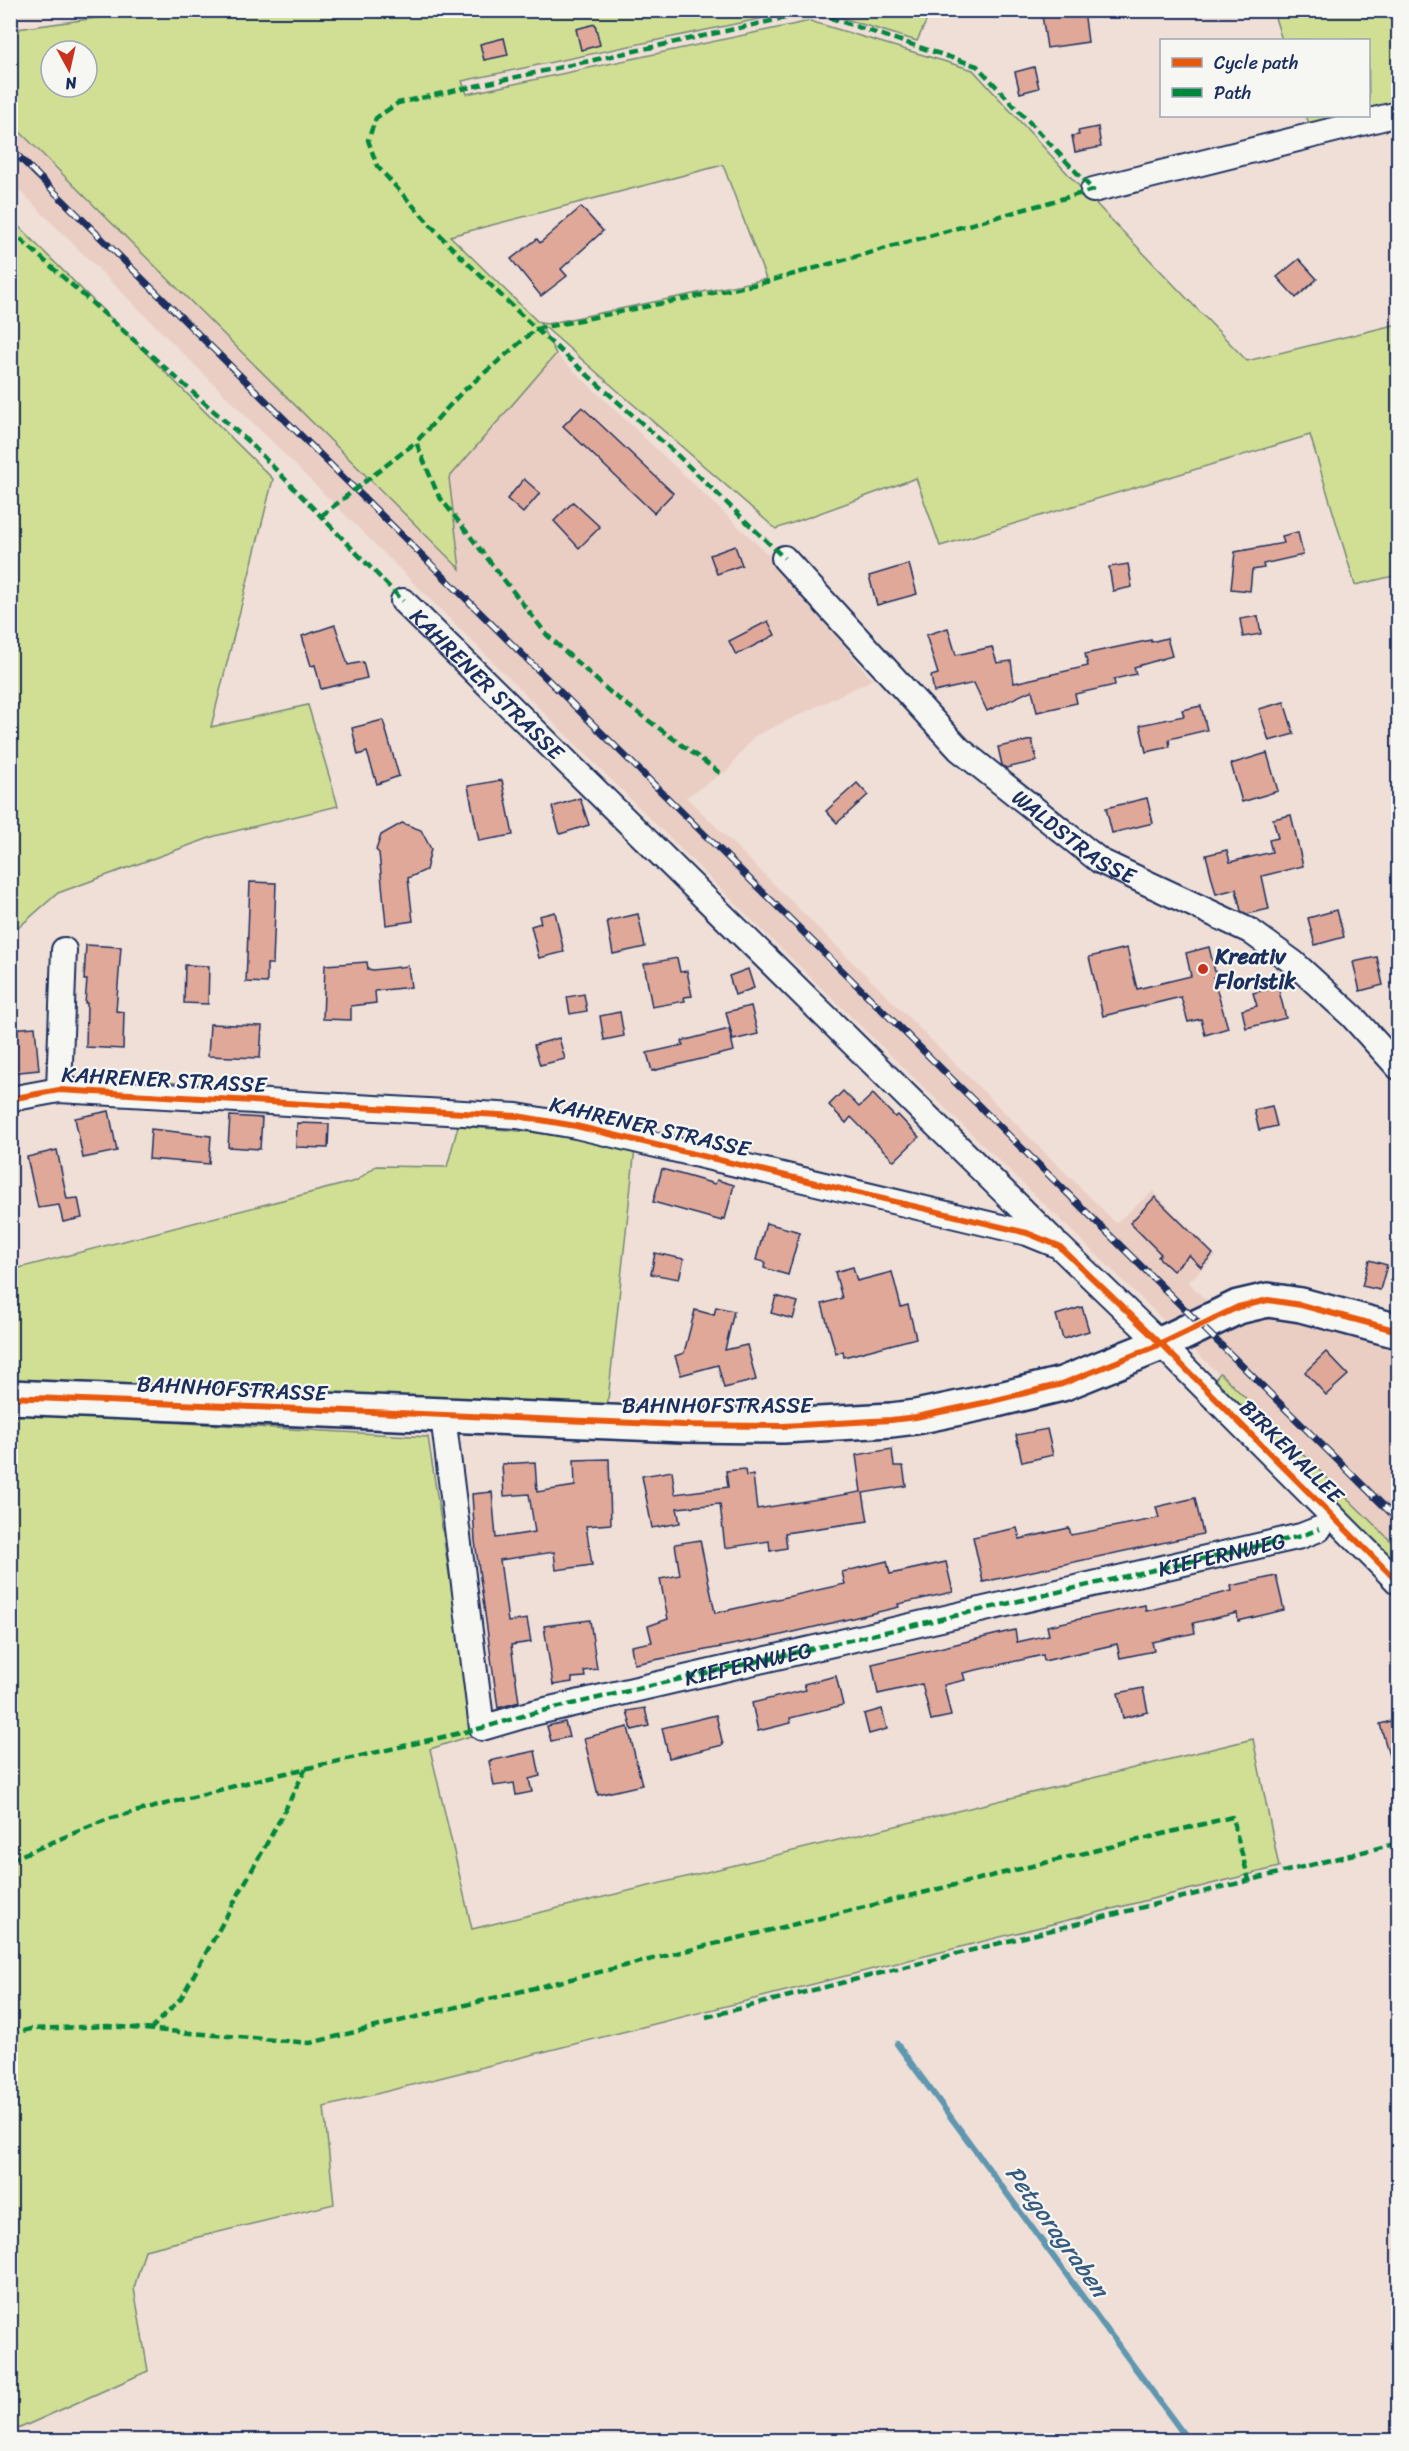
<svg xmlns="http://www.w3.org/2000/svg" width="1409" height="2451" font-family="Sriracha,sans-serif">
  <style>
    .built { fill: #eacec4 }
    .green { fill: #d0df93; stroke: #768778; stroke-width: 1.5; fill-rule: evenodd }
    .lines { fill: none; stroke-linecap: round; stroke-linejoin: round }
    .stream { stroke: #5f97b0; stroke-width: 6 }
    .building { fill: #e0a899; stroke: #1b2f5e; stroke-width: 1.5 }
    .street-casing { stroke: #1b2f5e; stroke-width: 28 }
    .secondary-casing { stroke: #1b2f5e; stroke-width: 38 }
    .street { stroke: #f6f6f2; stroke-width: 24 }
    .secondary { stroke: #f6f6f2; stroke-width: 33 }
    .rail-casing { stroke: #1b2f5e; stroke-width: 7 }
    .rail { stroke: #f6f6f2; stroke-width: 4.5; stroke-dasharray: 14; stroke-linecap: butt }
    .quiet { stroke: #00873e; stroke-width: 4.5; stroke-dasharray: 9 4.5; stroke-linecap: butt }
    .cycleway-casing { stroke: #f6f6f2; stroke-width: 10 }
    .cycleway { stroke: #e8590c; stroke-width: 6 }
    .poi-dot { fill: #c8321e; stroke: #f6f6f2; stroke-width: 2 }
    .labels { text-anchor: middle; stroke-width: 4.5; stroke-linejoin: round; paint-order: stroke }
    .street-label { font-size: 22px; fill: #1b2f5e; stroke: #f6f6f2 }
    .poi-label { font-size: 22px; font-weight: bold; fill: #1b2f5e; stroke: #f6f6f2; text-anchor: start }
    .water-label { font-size: 24px; font-style: italic; fill: #375a80; stroke: #f6f6f2 }
  </style>
  <rect width="100%" height="100%" fill="#efdfd7"/>
  <filter id="ink" filterUnits="userSpaceOnUse"><feTurbulence type="fractalNoise" baseFrequency=".0167" numOctaves="2"/><feDisplacementMap in="SourceGraphic" scale="12" xChannelSelector="R" yChannelSelector="G"/><feConvolveMatrix kernelMatrix="1 2 1 2 8 2 1 2 1" color-interpolation-filters="sRGB"/></filter>
  <g filter="url(#ink)">
    <polygon class="built" points="10,123 459,569 449,478 556,354 776,562 872,680 753,737 728,770 686,797 1116,1223 1153,1191 1216,1256 1188,1282 1228,1323 1271,1314 1398,1348 1398,1548 767,935 11,182"/>
    <g class="green">
      <path d="M154 10H802L462 81 467 94 810 21 973 70 1079 186 1247 361 1398 324V575L1355 585 1310 435 940 546 916 478 776 529 539 322 556 354 449 478 460 569 11 123 10 30ZM51 51H87V87H51ZM723 165 766 279 546 324 537 321 450 236Z"/>
      <polygon points="819,11 931,11 917,41"/>
      <polygon points="1273,11 1398,11 1398,103 1369,110 1368,40 1282,40"/>
      <polygon points="1306,116 1342,116 1309,123"/>
      <polygon points="10,218 273,479 211,727 308,705 338,806 215,836 58,893 11,934"/>
      <polygon points="458,1126 531,1132 635,1148 607,1409 11,1389 11,1270 356,1181 376,1166 447,1167"/>
      <polygon points="1220,1373 1398,1548 1398,1575 1212,1383"/>
      <polygon points="10,1413 428,1437 474,1735 430,1749 472,1929 1253,1739 1279,1867 324,2107 334,2204 145,2250 134,2288 148,2371 11,2432"/>
    </g>
    <g class="lines">
      <polyline class="stream" points="897,2044 1188,2440"/>
    </g>
    <g class="building">
      <polygon points="1075,10 1084,10 1088,42 1047,48 1042,15"/>
      <polygon points="595,24 600,45 581,50 576,29"/>
      <polygon points="504,38 508,55 484,60 480,44"/>
      <polygon points="1034,67 1039,88 1020,93 1015,72"/>
      <polygon points="1098,127 1101,147 1075,152 1072,136 1079,135 1078,131"/>
      <polygon points="581,207 603,231 561,269 567,276 541,296 511,259 537,239 540,243"/>
      <polygon points="1299,259 1317,279 1296,298 1277,277"/>
      <polygon points="582,407 673,493 654,513 563,426"/>
      <polygon points="524,479 540,493 523,513 507,499"/>
      <polygon points="573,502 600,527 579,548 554,521"/>
      <polygon points="1298,532 1303,555 1263,564 1264,568 1252,570 1250,591 1231,589 1235,552 1284,543 1282,536"/>
      <polygon points="735,546 742,565 717,574 710,555"/>
      <polygon points="909,564 917,594 877,605 869,576"/>
      <polygon points="1128,564 1132,587 1113,591 1109,567"/>
      <polygon points="1258,616 1261,634 1243,637 1240,619"/>
      <polygon points="768,621 775,635 736,655 729,641"/>
      <polygon points="335,625 348,665 363,662 367,678 321,689 315,665 311,666 302,636"/>
      <polygon points="948,628 956,655 992,647 997,663 1011,661 1014,683 1088,666 1085,654 1151,640 1151,642 1167,638 1172,656 1134,667 1136,674 1114,679 1115,685 1075,694 1077,703 1037,712 1032,690 987,711 974,683 934,692 931,676 938,674 926,635"/>
      <polygon points="1284,702 1294,734 1269,741 1259,709"/>
      <polygon points="1201,706 1207,730 1169,739 1170,747 1146,752 1140,725 1184,716 1182,710"/>
      <polygon points="383,720 399,776 377,784 367,752 358,755 352,728"/>
      <polygon points="1032,740 1037,761 1006,768 1002,765 998,747"/>
      <polygon points="1267,753 1278,791 1242,802 1231,764"/>
      <polygon points="502,780 513,835 479,841 468,786"/>
      <polygon points="857,783 868,795 837,823 826,811"/>
      <polygon points="580,798 589,825 560,834 552,807"/>
      <polygon points="1147,798 1153,823 1112,833 1106,808"/>
      <polygon points="1291,815 1303,866 1262,876 1269,909 1247,914 1241,911 1236,889 1216,894 1206,855 1227,850 1230,862 1272,852 1269,840 1278,838 1273,819"/>
      <polygon points="402,823 421,830 431,849 426,870 408,878 413,921 386,925 379,853 376,850 381,835"/>
      <polygon points="250,882 276,883 273,964 267,964 267,983 246,982"/>
      <polygon points="1337,910 1344,937 1315,945 1308,918"/>
      <polygon points="555,912 564,952 539,958 531,926 541,923 539,916"/>
      <polygon points="638,914 645,947 613,954 607,921"/>
      <polygon points="86,945 121,947 116,1011 124,1012 123,1049 86,1047 87,1003 85,1003 87,980 84,980"/>
      <polygon points="1209,947 1216,976 1213,977 1228,1028 1205,1035 1201,1019 1188,1022 1181,997 1103,1016 1089,957 1127,948 1137,989 1191,976 1186,953"/>
      <polygon points="1377,957 1383,985 1360,991 1353,962"/>
      <polygon points="677,958 680,972 687,971 692,996 684,997 685,1001 652,1007 644,964"/>
      <polygon points="367,962 368,969 373,970 408,966 411,987 375,991 376,1003 351,1006 351,1020 323,1019 325,965"/>
      <polygon points="185,965 209,966 208,1004 184,1003"/>
      <polygon points="748,969 754,988 735,995 729,976"/>
      <polygon points="1278,987 1286,1018 1246,1028 1242,1010 1257,1006 1253,993"/>
      <polygon points="584,994 587,1011 570,1014 567,997"/>
      <polygon points="751,1006 758,1034 733,1040 726,1012"/>
      <polygon points="620,1012 624,1036 604,1040 600,1016"/>
      <polygon points="210,1024 262,1026 260,1058 208,1056"/>
      <polygon points="35,1027 39,1070 10,1073 10,1029"/>
      <polygon points="729,1029 734,1051 652,1071 647,1053 683,1045 682,1041"/>
      <polygon points="559,1038 565,1059 540,1065 534,1045"/>
      <polygon points="843,1091 859,1107 873,1094 895,1117 898,1115 919,1137 894,1161 851,1117 846,1123 829,1105"/>
      <polygon points="1272,1106 1277,1126 1259,1130 1254,1110"/>
      <polygon points="109,1111 117,1151 83,1158 75,1118"/>
      <polygon points="230,1116 262,1118 260,1149 228,1147"/>
      <polygon points="297,1123 329,1124 328,1148 296,1147"/>
      <polygon points="151,1129 211,1136 209,1164 149,1159"/>
      <polygon points="57,1150 67,1199 78,1198 82,1218 63,1222 59,1205 38,1208 27,1157"/>
      <polygon points="662,1169 715,1184 717,1180 734,1185 725,1219 722,1218 722,1221 653,1202"/>
      <polygon points="1155,1197 1213,1254 1201,1267 1189,1255 1173,1271 1158,1257 1161,1254 1130,1223"/>
      <polygon points="766,1223 800,1232 788,1275 764,1268 765,1262 756,1260"/>
      <polygon points="655,1253 684,1259 679,1279 651,1274"/>
      <polygon points="1369,1260 1387,1265 1380,1290 1362,1286"/>
      <polygon points="853,1267 857,1281 892,1272 901,1307 908,1305 916,1338 844,1357 843,1351 836,1354 822,1304 842,1298 835,1272"/>
      <polygon points="776,1296 798,1302 793,1319 771,1313"/>
      <polygon points="716,1307 734,1311 725,1350 747,1345 756,1380 724,1388 718,1365 681,1375 675,1356 684,1353 695,1310 714,1315"/>
      <polygon points="1082,1307 1089,1331 1063,1339 1056,1315"/>
      <polygon points="1326,1352 1348,1375 1326,1395 1305,1372"/>
      <polygon points="1047,1429 1053,1455 1022,1462 1016,1435"/>
      <polygon points="892,1449 894,1466 903,1466 906,1486 863,1493 868,1521 785,1533 787,1548 770,1551 769,1541 725,1548 720,1504 677,1508 680,1523 652,1528 642,1476 672,1471 675,1494 728,1487 726,1471 745,1469 746,1476 753,1475 757,1509 861,1492 856,1455"/>
      <polygon points="609,1459 611,1524 586,1526 592,1565 556,1570 554,1552 500,1560 508,1622 527,1619 531,1642 511,1645 519,1702 498,1708 475,1541 472,1494 492,1492 496,1538 535,1532 529,1494 504,1496 502,1464 535,1462 537,1492 575,1486 574,1460"/>
      <polygon points="1195,1498 1203,1534 983,1582 973,1537 1017,1528 1020,1539 1069,1528 1071,1535 1159,1518 1156,1507"/>
      <polygon points="700,1540 715,1613 845,1584 842,1572 887,1561 890,1574 946,1562 953,1592 898,1604 899,1607 777,1636 634,1664 631,1646 652,1642 648,1626 668,1619 660,1579 680,1575 675,1544"/>
      <polygon points="1276,1576 1284,1610 1238,1621 1237,1613 1193,1623 1195,1633 1152,1642 1154,1651 1120,1658 1117,1644 1044,1661 1043,1655 963,1673 965,1680 944,1685 951,1716 931,1720 922,1684 878,1694 872,1664 1015,1630 1017,1642 1049,1635 1047,1626 1145,1605 1146,1611 1232,1591 1231,1586"/>
      <polygon points="590,1620 597,1669 584,1671 585,1677 572,1678 572,1682 553,1685 544,1626"/>
      <polygon points="836,1676 843,1705 790,1718 791,1723 758,1731 752,1703 806,1690 804,1684"/>
      <polygon points="1143,1688 1148,1712 1123,1718 1118,1693"/>
      <polygon points="645,1708 649,1726 632,1730 627,1711"/>
      <polygon points="882,1709 887,1729 869,1734 864,1714"/>
      <polygon points="716,1715 723,1745 669,1758 662,1728"/>
      <polygon points="1398,1719 1398,1773 1394,1773 1380,1724"/>
      <polygon points="565,1722 569,1737 551,1741 547,1726"/>
      <polygon points="628,1727 642,1785 598,1795 584,1738"/>
      <polygon points="535,1751 540,1776 529,1779 532,1792 516,1795 514,1783 494,1786 489,1761"/>
    </g>
    <g class="lines">
      <defs>
        <g id="street">
          <polyline points="1093,190 1398,114"/>
          <path id="s1" d="M784 558 959 749 1100 861 1250 931 1294 963 1352 1016 1398 1067"/>
          <path id="s2" d="M403 601 1053 1240"/>
          <polyline points="59,1090 64,950"/>
          <polyline points="10,1099 59,1090 517,1116 576,1126 1027,1233 1059,1246 1161,1344 1398,1582"/>
          <polyline points="443,1416 482,1728 533,1713 1301,1536 1319,1529"/>
        </g>
        <polyline id="secondary" points="10,1397 683,1425 783,1426 891,1420 916,1417 988,1402 1062,1384 1161,1344 1238,1307 1268,1300 1301,1305 1398,1331"/>
      </defs>
      <use href="#street" class="street-casing"/>
      <use href="#secondary" class="secondary-casing"/>
      <use href="#street" class="street"/>
      <use href="#secondary" class="secondary"/>
      <defs>
        <polyline id="rail" points="10,148 1398,1520"/>
      </defs>
      <use href="#rail" class="rail-casing"/>
      <use href="#rail" class="rail"/>
      <g class="quiet">
        <polyline points="10,230 252,445 403,601"/>
        <polyline points="321,516 416,442"/>
        <polyline points="720,773 611,693 547,635 438,495 416,442 462,392 536,329 762,283 1093,190 977,66 812,12 398,103 376,118 368,140 377,166 447,243 536,329 674,452 784,558"/>
        <path id="s3" d="M10 1860 108 1819 269 1777 482 1728 533 1713 1301 1536 1319 1529"/>
        <polyline points="706,2017 1398,1843"/>
        <polyline points="150,2030 181,1998 282,1816 306,1768"/>
        <polyline points="10,2034 31,2029 108,2026 310,2043 1232,1817 1249,1880"/>
      </g>
      <defs>
        <g id="cycleway">
          <polyline points="10,1099 59,1090 517,1116 576,1126 1027,1233 1059,1246 1161,1344 1398,1582"/>
          <polyline points="10,1397 683,1425 783,1426 891,1420 916,1417 988,1402 1062,1384 1161,1344 1238,1307 1268,1300 1301,1305 1398,1331"/>
        </g>
      </defs>
      <use href="#cycleway" class="cycleway-casing"/>
      <use href="#cycleway" class="cycleway"/>
    </g>
  </g>
  <circle class="poi-dot" cx="1203" cy="969" r="6"/>
  <g class="labels">
    <g class="street-label">
      <text dy="8" stroke="none"><textPath href="#s2" startOffset="118">KAHRENER STRASSE</textPath></text>
      <text dy="8" stroke="none"><textPath href="#s1" startOffset="404">WALDSTRASSE</textPath></text>
      <text transform="translate(164 1079) rotate(3)" y="8">KAHRENER STRASSE</text>
      <text transform="translate(650 1126) rotate(13)" y="8">KAHRENER STRASSE</text>
      <text transform="translate(232 1388) rotate(3)" y="8">BAHNHOFSTRASSE</text>
      <text x="717" y="1413">BAHNHOFSTRASSE</text>
      <text transform="translate(1292 1451) rotate(45)" y="8">BIRKENALLEE</text>
      <text dy="8" stroke="none"><textPath href="#s3" startOffset="1251">KIEFERNWEG</textPath></text>
      <text dy="8" stroke="none"><textPath href="#s3" startOffset="765">KIEFERNWEG</textPath></text>
    </g>
    <g class="poi-label">
      <text x="1215" y="964">Kreativ<tspan x="1215" dy="25">Floristik</tspan></text>
    </g>
    <g class="water-label">
      <text transform="translate(1057 2231) rotate(54)" y="8">Petgoragraben</text>
    </g>
  </g>
  <rect width="1409" height="2451" fill="none" stroke="#f6f6f2" stroke-width="36"/>
  <rect x="18" y="18" width="1373" height="2415" fill="none" stroke="#1b2f5e" stroke-width="2" filter="url(#ink)"/>
  <rect x="1160" y="39" width="210" height="78" fill="#f6f6f2" stroke="#9ea6b7" stroke-width="1.5"/>
  <rect x="1172" y="58" width="30" height="9" fill="#e8590c" stroke="#9ea6b7" stroke-width="1.5"/>
  <text x="1214" y="69" font-size="18" fill="#1b2f5e">Cycle path</text>
  <rect x="1172" y="88" width="30" height="9" fill="#00873e" stroke="#9ea6b7" stroke-width="1.5"/>
  <text x="1214" y="99" font-size="18" fill="#1b2f5e">Path</text>
  <g transform="translate(69 69) rotate(172)"><circle r="28" fill="#f6f6f2" stroke="#9ea6b7" stroke-width="1.5"/>
  <path d="M0-4.5L10 22L0 15L-10 22Z" fill="#c8321e"/>
  <text y="-9" font-size="16" font-weight="bold" text-anchor="middle" fill="#1b2f5e">N</text>
  </g>
</svg>
